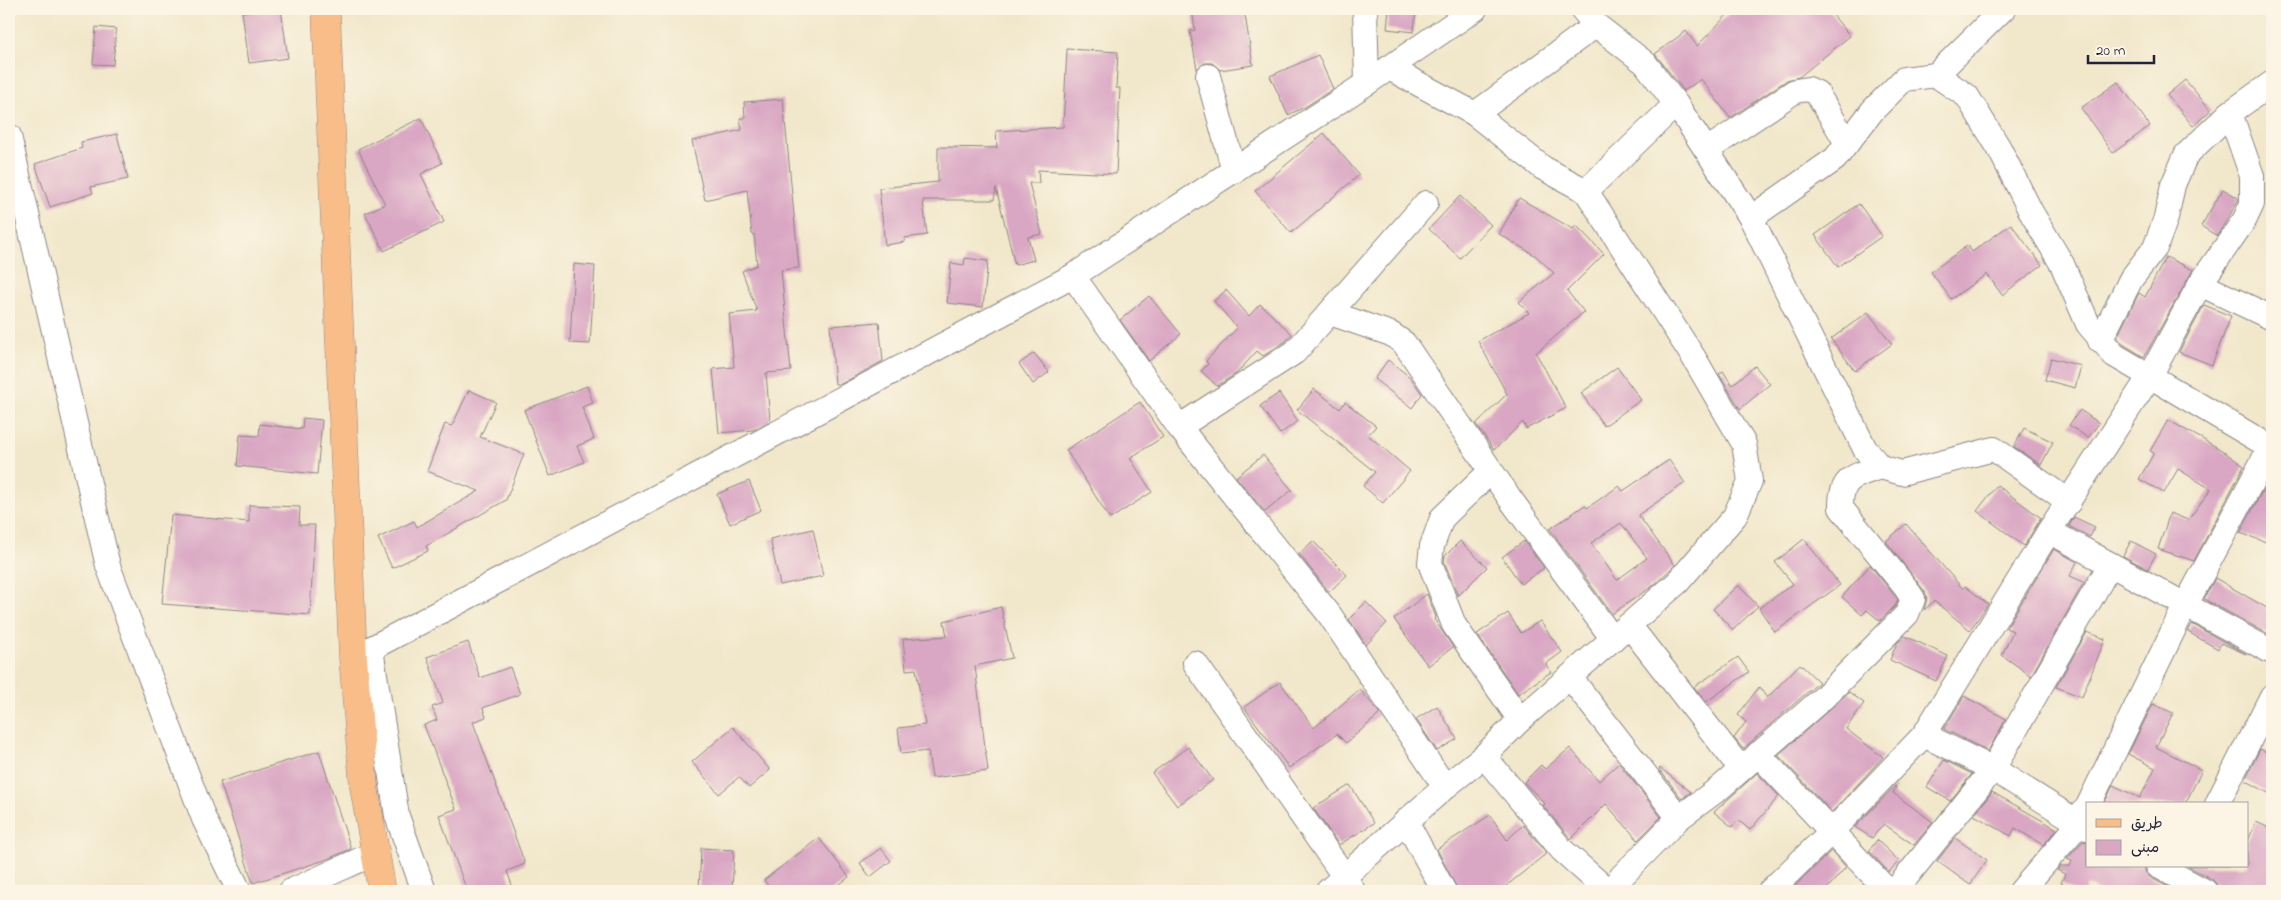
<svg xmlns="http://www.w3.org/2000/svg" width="2281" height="900" font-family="'Indie Flower','Playpen Sans Arabic',sans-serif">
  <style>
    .building { fill: #d9a6c3; fill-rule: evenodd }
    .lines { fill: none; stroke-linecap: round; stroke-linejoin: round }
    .minor-casing { stroke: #8a8483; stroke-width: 26 }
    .major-casing { stroke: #8a8483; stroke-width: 29 }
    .minor { stroke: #fff; stroke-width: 24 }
    .major { stroke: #f8bd89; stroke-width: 28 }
  </style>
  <rect width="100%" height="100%" fill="#fcf5e5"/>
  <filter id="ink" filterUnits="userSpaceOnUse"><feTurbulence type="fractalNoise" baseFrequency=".02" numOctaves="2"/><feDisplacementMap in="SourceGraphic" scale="10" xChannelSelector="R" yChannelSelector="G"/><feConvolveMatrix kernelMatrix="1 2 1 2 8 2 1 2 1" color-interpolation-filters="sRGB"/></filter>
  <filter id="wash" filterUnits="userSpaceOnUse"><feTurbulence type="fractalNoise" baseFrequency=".0096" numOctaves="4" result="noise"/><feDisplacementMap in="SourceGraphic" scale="20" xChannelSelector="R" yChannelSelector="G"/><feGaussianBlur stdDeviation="1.12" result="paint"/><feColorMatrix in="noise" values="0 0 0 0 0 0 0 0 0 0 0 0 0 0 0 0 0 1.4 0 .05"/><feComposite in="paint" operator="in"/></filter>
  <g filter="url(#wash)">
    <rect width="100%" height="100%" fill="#f1e7cb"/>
    <g id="blocks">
      <g class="building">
        <polygon points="264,9 281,9 288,58 249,63 242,12"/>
        <polygon points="1192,9 1244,9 1253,65 1220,70 1212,63 1205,63 1197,69 1190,31 1195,30"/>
        <polygon points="1389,9 1416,9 1414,32 1387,29"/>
        <polygon points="1733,9 1828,9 1850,36 1799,77 1787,80 1730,118 1701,79 1684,91 1655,54 1686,31 1697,46"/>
        <polygon points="96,27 116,29 113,65 93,64"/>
        <polygon points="1067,49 1118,52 1116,88 1120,88 1116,174 1038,170 1039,183 1029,183 1042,234 1028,237 1034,260 1015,265 996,188 994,200 923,200 927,235 904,238 905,242 885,245 879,188 938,182 938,147 997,148 996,131 1063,127"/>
        <polygon points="1318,55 1333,89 1305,107 1288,115 1270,76"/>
        <polygon points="2185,80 2211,110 2193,126 2167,95"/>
        <polygon points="2118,82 2150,126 2113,153 2081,108"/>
        <polygon points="783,99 799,268 781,270 791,371 766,373 770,421 753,430 719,433 713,369 734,367 729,314 757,311 742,271 757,265 754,234 752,234 747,190 705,200 692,141 742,130 740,118 745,118 744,102"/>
        <polygon points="421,118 442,163 421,174 444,222 384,251 365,213 385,204 358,149"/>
        <polygon points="1324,133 1359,175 1291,233 1255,191"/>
        <polygon points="117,134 128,179 91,187 93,193 50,207 35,164 82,148 81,142"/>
        <polygon points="2223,189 2238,198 2238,201 2217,236 2201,226"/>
        <polygon points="1460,196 1491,225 1460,258 1429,229"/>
        <polygon points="1519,198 1573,229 1576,225 1604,254 1567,291 1584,312 1536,353 1566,408 1526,429 1523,422 1494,450 1476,424 1507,394 1478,341 1529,313 1519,302 1554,273 1536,256 1499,234"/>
        <polygon points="1859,204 1882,236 1838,267 1815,235"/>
        <polygon points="2011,224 2042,265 2002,295 1987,274 1951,299 1931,272 1968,245 1972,252"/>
        <polygon points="2166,257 2193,270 2144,357 2123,344 2117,337 2139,293 2145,297"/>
        <polygon points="965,258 988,261 983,307 947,303 951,263 964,265"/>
        <polygon points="574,264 595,266 590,344 570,343"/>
        <polygon points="1226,290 1249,316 1260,304 1292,334 1286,341 1263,356 1257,351 1237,373 1217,386 1201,371 1208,364 1206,361 1237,328 1214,301"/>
        <polygon points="1149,296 1181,334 1149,361 1120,320"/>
        <polygon points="2204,305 2231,316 2212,365 2179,352"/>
        <polygon points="1868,312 1892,344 1855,371 1831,339"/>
        <polygon points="879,322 883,361 841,384 835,384 830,326"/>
        <polygon points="1034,353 1049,372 1033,384 1019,364"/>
        <polygon points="2051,358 2081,366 2075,388 2045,380"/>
        <polygon points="1388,360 1410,377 1422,394 1412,408 1374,379"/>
        <polygon points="1755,366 1770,384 1740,409 1719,374 1723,371 1732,385"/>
        <polygon points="1617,367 1641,400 1604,426 1581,393"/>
        <polygon points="587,386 593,403 582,407 594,439 577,446 584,462 550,476 524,410"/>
        <polygon points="1314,389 1340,409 1345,402 1376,426 1368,435 1410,471 1383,503 1363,486 1375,472 1297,410"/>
        <polygon points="469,390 496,402 480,437 524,454 506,500 426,546 428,551 392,568 378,538 414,521 417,527 479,491 427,471 445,424 452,426"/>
        <polygon points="1279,393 1298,421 1280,434 1260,406"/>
        <polygon points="1140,402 1163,437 1130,458 1152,492 1110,519 1066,450"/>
        <polygon points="2080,410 2099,423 2088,438 2069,425"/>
        <polygon points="303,418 322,420 317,474 237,466 240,435 259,436 260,424 302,429"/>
        <polygon points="2168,420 2220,449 2244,466 2194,561 2158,549 2170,513 2188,520 2211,489 2178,469 2164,493 2139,479 2154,453 2150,451"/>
        <polygon points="2024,428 2053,442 2041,465 2014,447"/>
        <polygon points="1263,455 1292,490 1265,512 1236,477"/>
        <path d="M1669 460 1685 483 1638 515 1675 565 1654 585 1612 614 1550 529 1585 505 1587 508 1619 486 1623 491ZM1621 523 1647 558 1617 580 1591 543Z"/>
        <polygon points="2270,477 2272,479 2272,523 2266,542 2240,533"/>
        <polygon points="749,481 761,510 730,524 717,494"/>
        <polygon points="1997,485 2041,518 2024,546 1977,511"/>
        <polygon points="249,505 300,507 299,525 315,525 310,615 162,604 171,515 249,522"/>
        <polygon points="2074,517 2095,527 2090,537 2069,526"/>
        <polygon points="1906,524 1963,589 1965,586 1988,604 1970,630 1934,601 1924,610 1927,598 1925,592 1886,541"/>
        <polygon points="813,529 823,576 780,585 770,539"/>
        <polygon points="1804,539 1840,585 1775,632 1759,608 1793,584 1775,562"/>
        <polygon points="1313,541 1347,575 1329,592 1299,554"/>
        <polygon points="1460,541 1487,567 1458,596 1444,561 1445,556"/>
        <polygon points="1524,541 1544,568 1521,584 1502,557"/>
        <polygon points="2131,541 2156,554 2148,569 2123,556"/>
        <polygon points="2054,549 2077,562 2070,576 2084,582 2031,676 2002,655 2013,631 2006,628"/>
        <polygon points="1870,565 1898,600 1895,606 1880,621 1867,610 1862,615 1842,597"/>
        <polygon points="2215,578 2272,611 2272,636 2204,599"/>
        <polygon points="1738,585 1758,606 1733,630 1713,609"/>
        <polygon points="1427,594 1436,617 1434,619 1453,647 1428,666 1394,619"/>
        <polygon points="1366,602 1387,623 1366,645 1349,619"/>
        <polygon points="1001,607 1012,658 975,666 988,771 932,778 928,751 901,754 898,728 925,725 916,669 906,670 903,639 947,636 944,621"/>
        <polygon points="1508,613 1521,633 1540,621 1562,652 1546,664 1551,672 1518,694 1477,634"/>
        <polygon points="2192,624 2246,654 2221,643 2218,649 2188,632"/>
        <polygon points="2087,632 2105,639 2082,697 2056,687"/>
        <polygon points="1905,636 1948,656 1936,681 1890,660 1897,643"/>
        <polygon points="468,642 480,678 510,667 520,694 483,708 486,717 473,722 525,864 507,871 514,891 467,891 439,815 456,809 424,725 437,720 432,707 443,703 427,657"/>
        <polygon points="1738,657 1749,672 1706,702 1694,687"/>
        <polygon points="1800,664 1819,682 1743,749 1734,738 1746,722 1738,715 1759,687 1767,698"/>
        <polygon points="1280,682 1314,728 1360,689 1380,714 1346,743 1337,734 1289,768 1244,707"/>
        <polygon points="1849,692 1864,703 1846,729 1883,757 1832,812 1778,755"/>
        <polygon points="1964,696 2006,719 1988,751 1944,729"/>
        <polygon points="2153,704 2173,713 2156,747 2202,770 2185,804 2104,804 2113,785 2140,798 2155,768 2128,754"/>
        <polygon points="1437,706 1457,739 1437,751 1416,719"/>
        <polygon points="733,727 770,770 749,788 739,777 719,794 692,762"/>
        <polygon points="1188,747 1213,780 1177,806 1152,773"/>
        <polygon points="1570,748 1599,781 1619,763 1661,817 1638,840 1606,804 1571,839 1543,806 1545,804 1524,782 1541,765 1545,769"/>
        <polygon points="2260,749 2272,755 2272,795 2245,780"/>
        <polygon points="319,751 351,849 325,860 253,883 220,782"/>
        <polygon points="1944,760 1972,774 1950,801 1927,787"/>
        <polygon points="1660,768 1691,792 1682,799 1659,769"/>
        <polygon points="1757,773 1779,796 1750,830 1738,820 1732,827 1714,812"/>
        <polygon points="1350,785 1374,823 1339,845 1313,808"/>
        <polygon points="1895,786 1896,787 1893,793 1933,822 1914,845 1884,824 1872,838 1855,827"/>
        <polygon points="1992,792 2057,829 2043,845 2015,828 2011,836 1974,815"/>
        <polygon points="1490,815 1507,840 1523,825 1547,853 1500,891 1458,891 1437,849"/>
        <polygon points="2256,822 2272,829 2272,877 2266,891 2219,891 2217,884 2212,879 2188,866 2247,866 2247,843"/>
        <polygon points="819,838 849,877 831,891 772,891 764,880"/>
        <polygon points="1955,838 1987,860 1970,885 1937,861"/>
        <polygon points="1877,840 1899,861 1889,872 1869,851"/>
        <polygon points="2083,841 2087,842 2087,866 2144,866 2146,873 2151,878 2176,891 2099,891 2087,885 2084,891 2075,891 2061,883 2065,874 2057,870 2061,866 2070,866 2072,861 2067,859"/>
        <polygon points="701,848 734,850 732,891 699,891"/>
        <polygon points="881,848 891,861 870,877 860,863"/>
        <polygon points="1831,851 1846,867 1825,891 1790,891"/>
      </g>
    </g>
  </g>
  <g filter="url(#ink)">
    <use href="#blocks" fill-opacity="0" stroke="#8a8483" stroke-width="1"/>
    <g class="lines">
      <defs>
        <g id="minor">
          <polyline points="1365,9 1367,83"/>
          <polyline points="1582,9 1596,25 1645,63 1676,104 1751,218 1865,449 1880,467 1902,473 1994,449 2069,502"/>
          <polyline points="1936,75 2003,9"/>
          <polyline points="1208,76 1234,171"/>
          <polyline points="1475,114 1596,25"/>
          <polyline points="9,136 108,566 204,819 239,891"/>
          <polyline points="1707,150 1795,91 1808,89 1817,93 1847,143"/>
          <polyline points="1586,191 1676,104"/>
          <polyline points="1751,218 1835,159 1873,110 1904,79 1936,75 1967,96 1999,148 2031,212 2062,264 2088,324 2114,355 2272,448"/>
          <polyline points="1073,276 1179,427 1329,614 1445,787"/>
          <polyline points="2200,284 2272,318"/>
          <polyline points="1330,313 1391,334 1404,343 1511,500 1613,639"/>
          <polyline points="2100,341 2131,279 2155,248 2166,218 2173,185 2186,155 2230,113 2272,83"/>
          <polyline points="1179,427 1295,352 1426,203"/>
          <polyline points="1491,471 1442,518 1432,546 1430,563 1454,625 1520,720"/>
          <polyline points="2049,531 2272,652"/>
          <polyline points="1629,625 1741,769"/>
          <polyline points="371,649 397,816 424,891"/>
          <polyline points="353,658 1073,276 1367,83 1475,9"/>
          <polyline points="1195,663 1344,876 1353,891"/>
          <polyline points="1570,677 1679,818"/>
          <polyline points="1924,735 1993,769 2087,828"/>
          <polyline points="1758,754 1888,891"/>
          <polyline points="1484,756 1562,850 1608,891"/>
          <polyline points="2089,804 2186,604 2272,444"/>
          <polyline points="2217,804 2272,696"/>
          <polyline points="1406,821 1444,891"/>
          <polyline points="2158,866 2205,891"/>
          <polyline points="291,891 375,853"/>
          <polyline points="1328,891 1445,787 1484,756 1520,720 1678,582 1735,516 1750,481 1744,444 1694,358 1586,191 1543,168 1475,114 1389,68"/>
          <path d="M1612 891 1622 876 1679 818 1721 787 1823 698 1907 614 1913 599 1906 588 1841 508C1840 477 1855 476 1880 467"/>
          <polyline points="1770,891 1832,831 1924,735 2049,531 2150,376 2200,284 2245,219 2252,204 2252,176 2230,113"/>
          <polyline points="1895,891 1993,769 2110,565"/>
          <polyline points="2021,891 2079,824 2085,810"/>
        </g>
        <polyline id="major" points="326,9 353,658 364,787 382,891"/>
      </defs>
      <use href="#minor" class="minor-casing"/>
      <use href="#major" class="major-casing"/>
      <use href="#minor" class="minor"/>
      <use href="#major" class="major"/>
    </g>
  </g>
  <rect width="2281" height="900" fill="none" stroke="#fcf5e5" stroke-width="30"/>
  <rect x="2086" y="802" width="162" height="65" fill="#fcf5e5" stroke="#a5a1a1"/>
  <rect x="2096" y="819" width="25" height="8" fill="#f8bd89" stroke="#a5a1a1"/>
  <text x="2131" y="828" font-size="15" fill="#22223b">طريق</text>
  <rect x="2096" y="840" width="25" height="15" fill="#d9a6c3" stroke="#a5a1a1"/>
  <text x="2131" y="852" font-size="15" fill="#22223b">مبنى</text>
  <path d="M2088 55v8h66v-8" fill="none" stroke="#22223b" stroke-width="2.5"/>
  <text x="2096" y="55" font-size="15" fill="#22223b" stroke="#fcf5e5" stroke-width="4" paint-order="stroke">20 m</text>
</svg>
